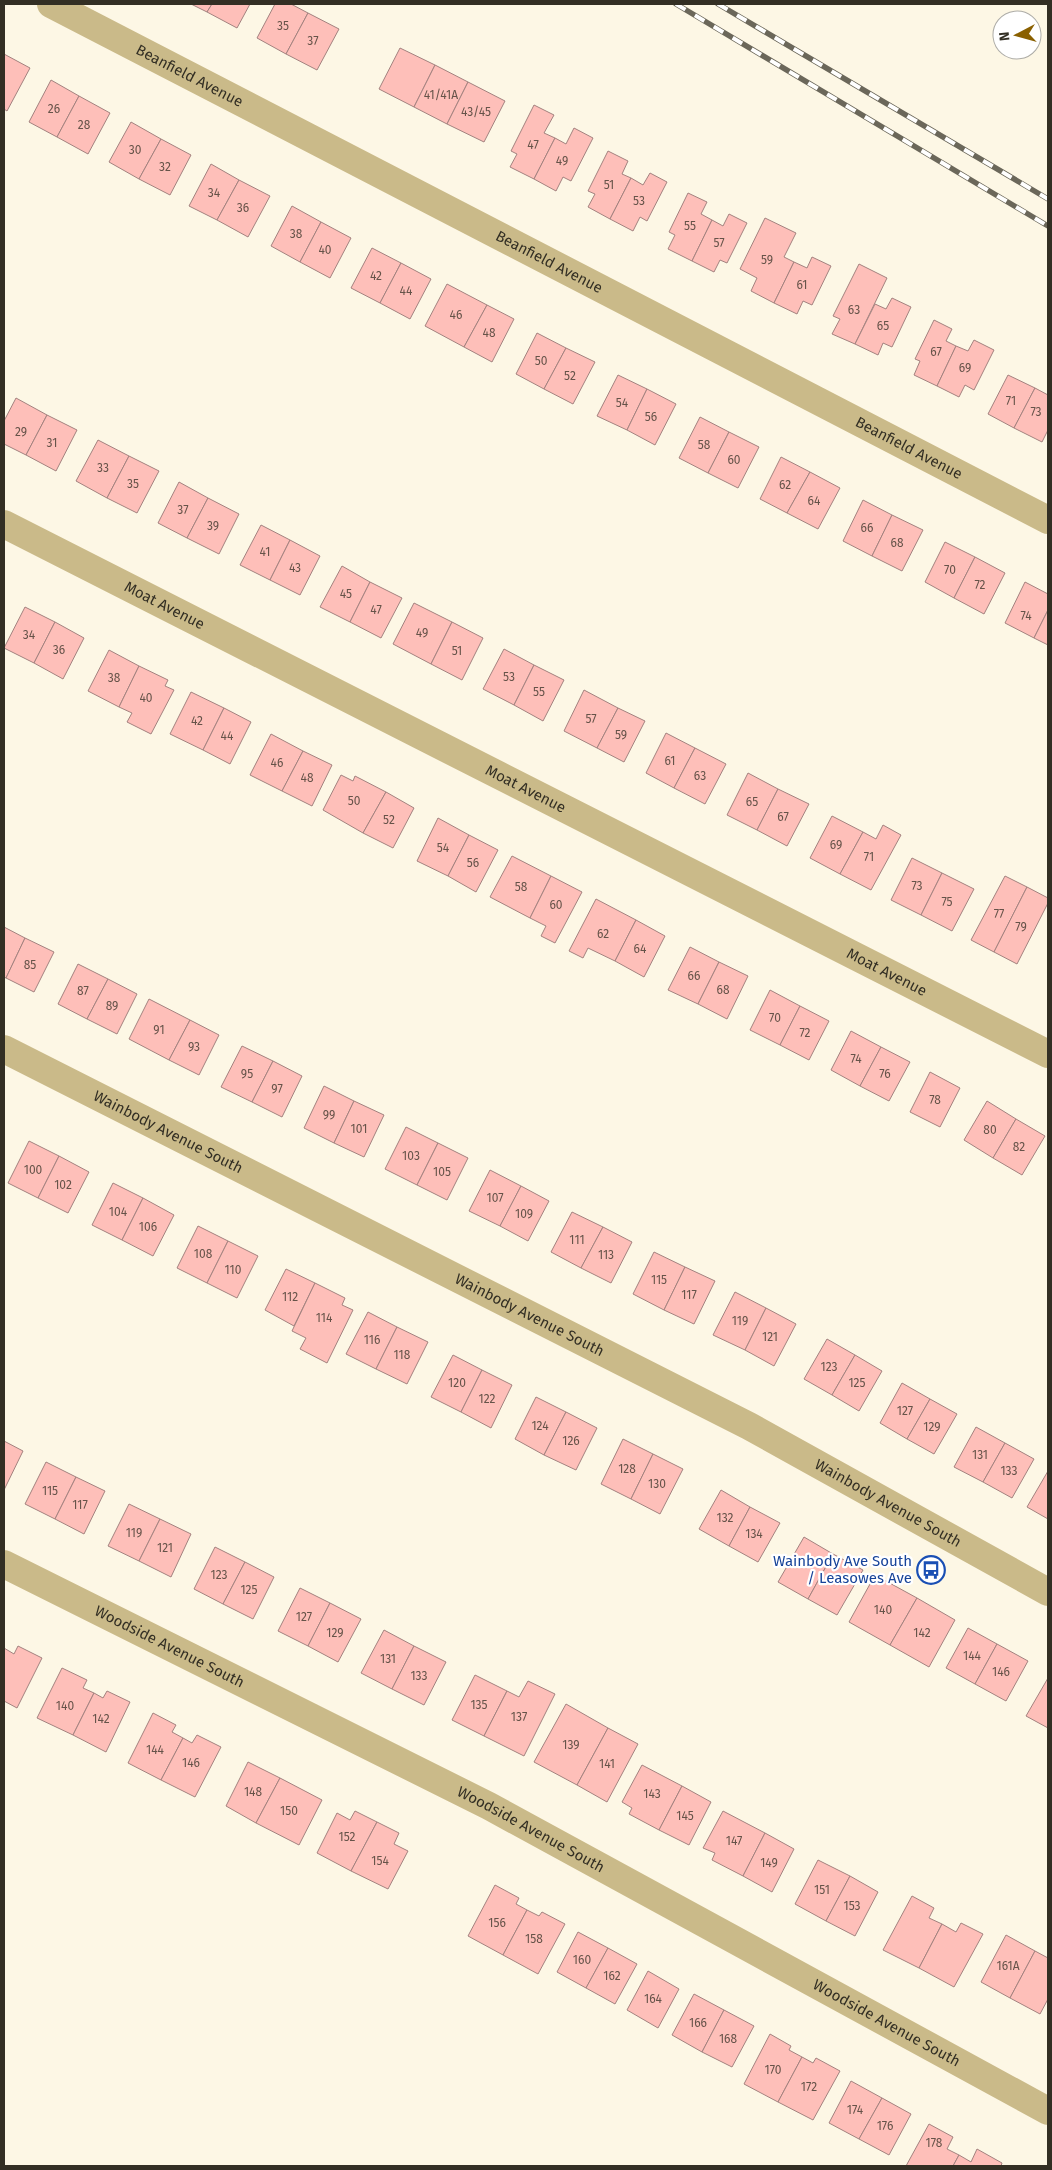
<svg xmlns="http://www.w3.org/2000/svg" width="1052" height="2170" font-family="'Fira Sans',sans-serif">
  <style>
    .building { fill: #febfb9; stroke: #a3827f }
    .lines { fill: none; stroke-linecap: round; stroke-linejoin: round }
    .street { stroke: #caba89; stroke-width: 28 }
    .rail-casing { stroke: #6b675a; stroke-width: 5.5 }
    .rail { stroke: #fff; stroke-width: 4; stroke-dasharray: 11; stroke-linecap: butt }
    .labels { text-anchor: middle; stroke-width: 4.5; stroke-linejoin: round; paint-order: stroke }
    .number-label { font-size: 12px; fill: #665349 }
    .street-label { font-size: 15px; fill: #332f24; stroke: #fff }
    .transit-label { font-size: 15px; fill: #164399; stroke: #fff; text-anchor: end }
  </style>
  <rect width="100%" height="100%" fill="#fdf7e5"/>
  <g class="building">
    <polygon points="191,4 212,4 207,12"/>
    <polygon points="212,4 250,4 237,28 207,12"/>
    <polygon points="275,4 291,4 308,13 286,54 257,38"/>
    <polygon points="308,13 339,29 317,70 286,54"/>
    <polygon points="400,48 435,65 414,107 379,89"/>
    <polygon points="4,54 30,68 7,111 4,109"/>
    <polygon points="435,65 468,82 447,124 414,107"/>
    <polygon points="51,80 79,96 57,137 29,122"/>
    <polygon points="468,82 505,101 484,142 447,124"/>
    <polygon points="79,96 110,113 88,154 57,137"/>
    <polygon points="534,105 554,115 544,133 555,138 534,179 510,167 517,154 511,151"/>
    <polygon points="131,122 161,139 139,179 109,162"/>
    <polygon points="574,128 593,138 571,181 563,177 556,191 534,179 555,138 566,144"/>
    <polygon points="161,139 191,155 170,195 139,179"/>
    <polygon points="608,151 628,161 622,174 631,178 610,219 588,207 595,194 588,191"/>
    <polygon points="211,164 239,180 217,220 189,206"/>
    <polygon points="650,173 667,182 647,221 640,217 633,231 610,219 631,178 643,185"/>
    <polygon points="239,180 270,196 248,237 217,220"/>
    <polygon points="688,193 707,202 701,214 712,220 692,261 668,249 675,235 669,232"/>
    <polygon points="292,206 321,222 300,262 271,246"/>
    <polygon points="729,214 747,223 727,263 720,260 714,272 692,261 712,220 723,226"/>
    <polygon points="765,218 796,233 784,257 794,262 774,303 751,291 757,278 740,269"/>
    <polygon points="321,222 351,238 330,278 300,262"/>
    <polygon points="372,248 401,263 380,303 351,288"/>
    <polygon points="812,257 831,266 812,305 803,301 797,314 774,303 794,262 807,268"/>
    <polygon points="401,263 431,279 410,319 380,303"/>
    <polygon points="859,264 887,278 855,344 832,334 840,319 833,316"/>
    <polygon points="447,284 487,305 464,347 425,326"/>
    <polygon points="892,298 911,307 892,347 883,343 878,355 855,344 875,304 886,309"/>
    <polygon points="487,305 514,319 492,362 464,347"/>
    <polygon points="934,320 952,329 946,341 956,346 937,386 914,375 920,361 915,359"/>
    <polygon points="537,333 566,348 544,389 516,374"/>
    <polygon points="974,340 994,350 974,390 965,385 959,397 937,386 956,346 968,351"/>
    <polygon points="566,348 595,362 573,404 544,389"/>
    <polygon points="618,375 647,389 627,430 597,416"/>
    <polygon points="1008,375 1035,388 1014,428 988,414"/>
    <polygon points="1035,388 1048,395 1048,430 1042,442 1014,428"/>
    <polygon points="647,389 676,404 655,445 627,430"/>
    <polygon points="16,398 47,415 26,455 4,444 4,421"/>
    <polygon points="47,415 77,430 56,471 26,455"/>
    <polygon points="700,417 729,432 708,473 679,458"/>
    <polygon points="729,432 759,447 738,488 708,473"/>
    <polygon points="98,440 129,456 107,498 76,481"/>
    <polygon points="129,456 159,471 137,513 107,498"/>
    <polygon points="781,457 810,472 787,513 760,499"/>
    <polygon points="810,472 840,488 818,529 787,513"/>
    <polygon points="179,482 208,498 187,538 158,523"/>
    <polygon points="208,498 239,514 219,554 187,538"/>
    <polygon points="863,500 892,515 872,556 843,541"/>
    <polygon points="892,515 923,530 902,571 872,556"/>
    <polygon points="261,525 290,540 270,580 240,565"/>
    <polygon points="290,540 320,556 300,595 270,580"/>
    <polygon points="945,542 975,557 954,598 925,582"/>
    <polygon points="975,557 1005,573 984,614 954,598"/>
    <polygon points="342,566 370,582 350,622 320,607"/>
    <polygon points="370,582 402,598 381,638 350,622"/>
    <polygon points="1025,582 1048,594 1048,610 1034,638 1005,623"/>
    <polygon points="414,603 452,622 431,664 393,644"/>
    <polygon points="25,607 55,622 34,663 4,648"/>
    <polygon points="1048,610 1048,645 1034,638"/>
    <polygon points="55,622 84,638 63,679 34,663"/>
    <polygon points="452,622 483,638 462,680 431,664"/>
    <polygon points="504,649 534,665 514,705 483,689"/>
    <polygon points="109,650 139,666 119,707 88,691"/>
    <polygon points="534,665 564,680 543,721 514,705"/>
    <polygon points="139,666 168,680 165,686 174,690 151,734 127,722 132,713 119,707"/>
    <polygon points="584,690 618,708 597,748 564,731"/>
    <polygon points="191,692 224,708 203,750 170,734"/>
    <polygon points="224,708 251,722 230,764 203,750"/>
    <polygon points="618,708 645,721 624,762 597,748"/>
    <polygon points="666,733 695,748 674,788 646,773"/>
    <polygon points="271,734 303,751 282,791 250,775"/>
    <polygon points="695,748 726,764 705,804 674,788"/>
    <polygon points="303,751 332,765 312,806 282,791"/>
    <polygon points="748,773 778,789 757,830 727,815"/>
    <polygon points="341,775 353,781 355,776 386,792 363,833 323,810"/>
    <polygon points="778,789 809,804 787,846 757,830"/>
    <polygon points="386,792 414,808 393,848 363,833"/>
    <polygon points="832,816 863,832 840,874 810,858"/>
    <polygon points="438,818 469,835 448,876 417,861"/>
    <polygon points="883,825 901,835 871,890 840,874 863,832 876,839"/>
    <polygon points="469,835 498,850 476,892 448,876"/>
    <polygon points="512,856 551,876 530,918 490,897"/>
    <polygon points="912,858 942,873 921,915 891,900"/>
    <polygon points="942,873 974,889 952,931 921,915"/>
    <polygon points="551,876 582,892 555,943 541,936 546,926 530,918"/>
    <polygon points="1005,876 1027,887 994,952 971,940"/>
    <polygon points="1027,887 1048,898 1048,903 1017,964 994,952"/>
    <polygon points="596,899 636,920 615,961 588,948 583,958 569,951"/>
    <polygon points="636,920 665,936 644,977 615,961"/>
    <polygon points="4,927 25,938 6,978 4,977"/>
    <polygon points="25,938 54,952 34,992 6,978"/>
    <polygon points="690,947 719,962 698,1004 668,990"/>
    <polygon points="719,962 748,976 727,1019 698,1004"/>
    <polygon points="78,964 108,979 87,1019 58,1004"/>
    <polygon points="108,979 137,994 117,1034 87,1019"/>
    <polygon points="770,990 800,1006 780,1045 750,1030"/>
    <polygon points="149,999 190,1020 169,1060 129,1039"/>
    <polygon points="800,1006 829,1021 809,1060 780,1045"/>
    <polygon points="190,1020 219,1035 199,1075 169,1060"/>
    <polygon points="851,1031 881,1047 860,1086 831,1070"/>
    <polygon points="242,1046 273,1061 252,1102 221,1087"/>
    <polygon points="881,1047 910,1062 889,1101 860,1086"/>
    <polygon points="273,1061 302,1076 282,1117 252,1102"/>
    <polygon points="930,1072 960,1088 940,1127 910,1112"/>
    <polygon points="324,1086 354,1101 334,1143 304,1128"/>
    <polygon points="354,1101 384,1115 364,1157 334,1143"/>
    <polygon points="987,1101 1016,1119 993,1158 964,1140"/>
    <polygon points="1016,1119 1045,1136 1022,1175 993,1158"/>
    <polygon points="406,1127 438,1143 417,1185 385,1169"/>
    <polygon points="29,1141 59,1156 38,1198 8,1183"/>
    <polygon points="438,1143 468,1158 447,1200 417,1185"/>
    <polygon points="59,1156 89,1172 68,1213 38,1198"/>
    <polygon points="490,1170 521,1186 500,1226 469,1211"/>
    <polygon points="113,1183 143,1198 122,1240 92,1225"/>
    <polygon points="521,1186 549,1201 528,1241 500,1226"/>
    <polygon points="143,1198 174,1215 153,1256 122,1240"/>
    <polygon points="572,1212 603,1227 581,1268 551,1252"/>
    <polygon points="198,1226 228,1241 207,1283 177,1268"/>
    <polygon points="603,1227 632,1242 611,1283 581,1268"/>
    <polygon points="228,1241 258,1256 237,1298 207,1283"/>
    <polygon points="654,1252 685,1267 664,1310 633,1294"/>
    <polygon points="685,1267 715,1281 694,1324 664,1310"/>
    <polygon points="286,1269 315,1283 294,1326 265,1310"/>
    <polygon points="315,1283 345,1298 342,1305 353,1310 327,1363 300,1349 306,1338 292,1331"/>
    <polygon points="735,1292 766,1308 745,1350 713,1335"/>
    <polygon points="766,1308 796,1324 774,1366 745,1350"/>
    <polygon points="368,1312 397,1327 376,1369 346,1354"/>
    <polygon points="397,1327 428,1342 407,1384 376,1369"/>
    <polygon points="827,1339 855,1355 832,1395 804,1379"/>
    <polygon points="453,1355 482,1370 461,1412 431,1397"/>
    <polygon points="855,1355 882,1371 859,1411 832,1395"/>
    <polygon points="482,1370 512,1385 491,1428 461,1412"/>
    <polygon points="902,1383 930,1399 907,1439 880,1423"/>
    <polygon points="536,1397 566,1412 544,1455 515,1439"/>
    <polygon points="930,1399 957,1414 934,1454 907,1439"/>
    <polygon points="566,1412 597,1428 576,1470 544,1455"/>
    <polygon points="976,1427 1005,1443 983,1482 954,1467"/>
    <polygon points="623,1439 653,1454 631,1499 601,1484"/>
    <polygon points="4,1441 23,1451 4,1490"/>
    <polygon points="1005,1443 1034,1459 1012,1498 983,1482"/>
    <polygon points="653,1454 683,1469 660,1514 631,1499"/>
    <polygon points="46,1462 76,1477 55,1519 25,1504"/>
    <polygon points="1048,1471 1048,1519 1027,1507"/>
    <polygon points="76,1477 105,1491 84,1534 55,1519"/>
    <polygon points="721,1490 750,1507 729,1546 699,1529"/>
    <polygon points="129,1504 160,1519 139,1561 108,1546"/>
    <polygon points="750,1507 780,1523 758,1562 729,1546"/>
    <polygon points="160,1519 191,1534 171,1577 139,1561"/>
    <polygon points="804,1537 833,1554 808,1599 778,1582"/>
    <polygon points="215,1547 245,1562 223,1604 194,1589"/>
    <polygon points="833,1554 863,1570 837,1615 808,1599"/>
    <polygon points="245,1562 274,1577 253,1619 223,1604"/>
    <polygon points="875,1575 917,1598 890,1645 849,1622"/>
    <polygon points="300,1588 330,1603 308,1646 278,1631"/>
    <polygon points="917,1598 955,1620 929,1667 890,1645"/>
    <polygon points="330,1603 361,1619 338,1662 308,1646"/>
    <polygon points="968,1628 997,1644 975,1684 946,1668"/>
    <polygon points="384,1630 414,1646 392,1689 361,1673"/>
    <polygon points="997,1644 1028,1661 1006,1701 975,1684"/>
    <polygon points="18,1646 42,1658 17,1708 4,1701 4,1648 14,1654"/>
    <polygon points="414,1646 446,1662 424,1705 392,1689"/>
    <polygon points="62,1668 87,1680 83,1688 94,1693 73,1735 37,1718"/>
    <polygon points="475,1675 507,1691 484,1736 452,1720"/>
    <polygon points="1048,1678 1048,1728 1026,1716"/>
    <polygon points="528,1681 555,1694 524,1756 484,1736 507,1691 519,1697"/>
    <polygon points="107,1691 130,1702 106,1752 73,1735 94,1693 103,1698"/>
    <polygon points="566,1704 608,1728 577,1785 534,1762"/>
    <polygon points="153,1713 176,1725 172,1732 183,1738 161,1780 128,1763"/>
    <polygon points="608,1728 638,1744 607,1802 577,1785"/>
    <polygon points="197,1735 221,1747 195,1797 161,1780 183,1738 192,1743"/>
    <polygon points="248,1762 280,1778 256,1823 226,1806"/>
    <polygon points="642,1765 682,1786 659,1830 629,1814 632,1808 622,1802"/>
    <polygon points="280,1778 322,1800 299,1845 256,1823"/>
    <polygon points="682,1786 711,1802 689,1845 659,1830"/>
    <polygon points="355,1811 377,1822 351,1871 317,1853 337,1813 350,1820"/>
    <polygon points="723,1811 765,1833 743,1876 712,1860 715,1853 703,1848"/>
    <polygon points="377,1822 399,1833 394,1844 408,1851 388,1889 351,1871"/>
    <polygon points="765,1833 794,1849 772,1892 743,1876"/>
    <polygon points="818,1860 850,1876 826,1921 795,1904"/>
    <polygon points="850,1876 878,1892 855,1936 826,1921"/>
    <polygon points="495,1885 519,1898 516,1904 527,1910 503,1955 468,1936"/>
    <polygon points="912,1896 934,1908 929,1918 942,1924 919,1968 883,1950"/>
    <polygon points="527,1910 539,1916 542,1912 565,1924 538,1974 503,1955"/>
    <polygon points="961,1923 983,1934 954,1987 919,1968 942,1924 956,1932"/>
    <polygon points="578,1932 608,1948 586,1988 557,1972"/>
    <polygon points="1006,1935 1035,1951 1010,1998 981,1982"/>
    <polygon points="608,1948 637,1964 615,2004 586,1988"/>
    <polygon points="1035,1951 1048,1958 1048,1999 1040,2014 1010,1998"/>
    <polygon points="648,1971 679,1989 658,2028 627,2010"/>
    <polygon points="694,1994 724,2010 702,2052 672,2035"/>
    <polygon points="724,2010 754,2026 732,2067 702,2052"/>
    <polygon points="770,2034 791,2046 789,2050 802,2057 778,2102 744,2084"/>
    <polygon points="802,2057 813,2063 816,2058 840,2071 813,2120 778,2102"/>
    <polygon points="851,2081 882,2098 859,2139 829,2123"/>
    <polygon points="882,2098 911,2114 889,2155 859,2139"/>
    <polygon points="929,2124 953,2137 947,2149 959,2155 953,2166 906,2166"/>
    <polygon points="977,2149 1002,2163 1001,2166 953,2166 959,2155 971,2162"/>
  </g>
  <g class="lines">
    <g class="street">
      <path id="s1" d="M51 4 1048 520"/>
      <path id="s2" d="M4 524 1048 1054"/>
      <path id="s3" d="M4 1049 749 1426 1048 1592"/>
      <path id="s4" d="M4 1564 489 1806 1048 2111"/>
    </g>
    <defs>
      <g id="rail">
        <polyline points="676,4 1048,226"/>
        <polyline points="718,4 1048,199"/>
      </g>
    </defs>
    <use href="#rail" class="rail-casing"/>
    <use href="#rail" class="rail"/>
  </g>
  <defs>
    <symbol id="bus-ring" viewBox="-11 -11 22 22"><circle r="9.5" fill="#fff" stroke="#1a4fb4" stroke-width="1.5"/><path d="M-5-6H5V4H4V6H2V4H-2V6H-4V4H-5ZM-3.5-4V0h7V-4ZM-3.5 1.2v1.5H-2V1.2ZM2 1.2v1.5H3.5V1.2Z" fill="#1a4fb4"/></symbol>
  </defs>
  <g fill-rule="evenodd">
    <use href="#bus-ring" x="915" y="1554" width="32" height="32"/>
  </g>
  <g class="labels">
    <g class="number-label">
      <text x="283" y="30">35</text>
      <text x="313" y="45">37</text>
      <text x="441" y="99">41/41A</text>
      <text x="54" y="113">26</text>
      <text x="476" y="116">43/45</text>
      <text x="84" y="129">28</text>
      <text x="533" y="149">47</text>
      <text x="135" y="154">30</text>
      <text x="562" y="165">49</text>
      <text x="165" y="171">32</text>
      <text x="609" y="189">51</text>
      <text x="214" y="197">34</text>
      <text x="639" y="205">53</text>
      <text x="243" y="212">36</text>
      <text x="690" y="230">55</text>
      <text x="296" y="238">38</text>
      <text x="719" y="247">57</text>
      <text x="325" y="254">40</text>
      <text x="767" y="264">59</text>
      <text x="376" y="280">42</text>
      <text x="802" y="289">61</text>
      <text x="406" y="295">44</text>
      <text x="854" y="314">63</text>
      <text x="456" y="319">46</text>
      <text x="883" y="330">65</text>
      <text x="489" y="337">48</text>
      <text x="936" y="356">67</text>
      <text x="541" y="365">50</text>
      <text x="965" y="372">69</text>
      <text x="570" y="380">52</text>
      <text x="1011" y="405">71</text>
      <text x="622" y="407">54</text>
      <text x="1036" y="416">73</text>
      <text x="651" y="421">56</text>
      <text x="21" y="436">29</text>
      <text x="52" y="447">31</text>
      <text x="704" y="449">58</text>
      <text x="734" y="464">60</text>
      <text x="103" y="472">33</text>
      <text x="133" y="488">35</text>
      <text x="785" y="489">62</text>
      <text x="814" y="505">64</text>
      <text x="183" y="514">37</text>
      <text x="213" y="530">39</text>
      <text x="867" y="532">66</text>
      <text x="897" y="547">68</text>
      <text x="265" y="556">41</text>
      <text x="295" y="572">43</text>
      <text x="950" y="574">70</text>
      <text x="980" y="589">72</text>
      <text x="346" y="598">45</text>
      <text x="376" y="614">47</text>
      <text x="1026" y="620">74</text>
      <text x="422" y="637">49</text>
      <text x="29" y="639">34</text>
      <text x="59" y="654">36</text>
      <text x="457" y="655">51</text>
      <text x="509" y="681">53</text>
      <text x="114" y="682">38</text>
      <text x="539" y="696">55</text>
      <text x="146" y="702">40</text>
      <text x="591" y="723">57</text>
      <text x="197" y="725">42</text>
      <text x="621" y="739">59</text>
      <text x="227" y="740">44</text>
      <text x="670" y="765">61</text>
      <text x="277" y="767">46</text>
      <text x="700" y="780">63</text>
      <text x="307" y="782">48</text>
      <text x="354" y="805">50</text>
      <text x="752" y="806">65</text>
      <text x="783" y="821">67</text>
      <text x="389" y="824">52</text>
      <text x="836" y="849">69</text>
      <text x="443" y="852">54</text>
      <text x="869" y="861">71</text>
      <text x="473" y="867">56</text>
      <text x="917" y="890">73</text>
      <text x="521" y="891">58</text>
      <text x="947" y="906">75</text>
      <text x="556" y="909">60</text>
      <text x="999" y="918">77</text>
      <text x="1021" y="931">79</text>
      <text x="603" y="938">62</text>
      <text x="640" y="953">64</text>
      <text x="30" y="969">85</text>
      <text x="694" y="980">66</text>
      <text x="723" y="994">68</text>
      <text x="83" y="995">87</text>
      <text x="112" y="1010">89</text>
      <text x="775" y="1022">70</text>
      <text x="159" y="1034">91</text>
      <text x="805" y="1037">72</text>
      <text x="194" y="1051">93</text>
      <text x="856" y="1063">74</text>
      <text x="247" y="1078">95</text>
      <text x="885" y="1078">76</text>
      <text x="277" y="1093">97</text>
      <text x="935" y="1104">78</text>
      <text x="329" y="1119">99</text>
      <text x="359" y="1133">101</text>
      <text x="990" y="1134">80</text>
      <text x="1019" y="1151">82</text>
      <text x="411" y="1160">103</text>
      <text x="33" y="1174">100</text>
      <text x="442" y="1176">105</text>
      <text x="63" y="1189">102</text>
      <text x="495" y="1202">107</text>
      <text x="118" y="1216">104</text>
      <text x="524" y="1218">109</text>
      <text x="148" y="1231">106</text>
      <text x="577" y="1244">111</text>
      <text x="203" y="1258">108</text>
      <text x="606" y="1259">113</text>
      <text x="233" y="1274">110</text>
      <text x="659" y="1284">115</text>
      <text x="689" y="1299">117</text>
      <text x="290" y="1301">112</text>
      <text x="324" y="1322">114</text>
      <text x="740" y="1325">119</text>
      <text x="770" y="1341">121</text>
      <text x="372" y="1344">116</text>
      <text x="402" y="1359">118</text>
      <text x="829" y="1371">123</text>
      <text x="457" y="1387">120</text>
      <text x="857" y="1387">125</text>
      <text x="487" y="1403">122</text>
      <text x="905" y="1415">127</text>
      <text x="540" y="1430">124</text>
      <text x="932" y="1431">129</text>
      <text x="571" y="1445">126</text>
      <text x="980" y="1459">131</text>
      <text x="627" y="1473">128</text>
      <text x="1009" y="1475">133</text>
      <text x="657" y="1488">130</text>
      <text x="50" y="1495">115</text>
      <text x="80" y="1509">117</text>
      <text x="725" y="1522">132</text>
      <text x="134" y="1537">119</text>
      <text x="754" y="1538">134</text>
      <text x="165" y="1552">121</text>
      <text x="219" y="1579">123</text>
      <text x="249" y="1594">125</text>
      <text x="883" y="1614">140</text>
      <text x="304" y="1621">127</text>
      <text x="335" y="1637">129</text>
      <text x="922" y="1637">142</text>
      <text x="972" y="1660">144</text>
      <text x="388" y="1663">131</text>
      <text x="1001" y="1676">146</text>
      <text x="419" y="1680">133</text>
      <text x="479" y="1709">135</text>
      <text x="65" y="1710">140</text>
      <text x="519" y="1721">137</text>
      <text x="101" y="1723">142</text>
      <text x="571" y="1749">139</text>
      <text x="155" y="1754">144</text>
      <text x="191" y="1767">146</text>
      <text x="607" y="1768">141</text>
      <text x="253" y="1796">148</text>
      <text x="652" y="1798">143</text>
      <text x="289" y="1815">150</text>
      <text x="685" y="1820">145</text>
      <text x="347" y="1841">152</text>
      <text x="734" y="1845">147</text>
      <text x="380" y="1865">154</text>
      <text x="769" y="1867">149</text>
      <text x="822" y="1894">151</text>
      <text x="852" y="1910">153</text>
      <text x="497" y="1927">156</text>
      <text x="534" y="1943">158</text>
      <text x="582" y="1964">160</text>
      <text x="1008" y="1970">161A</text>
      <text x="612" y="1980">162</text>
      <text x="653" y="2003">164</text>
      <text x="698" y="2027">166</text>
      <text x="728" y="2043">168</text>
      <text x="773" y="2074">170</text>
      <text x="809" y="2091">172</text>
      <text x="855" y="2114">174</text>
      <text x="885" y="2130">176</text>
      <text x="934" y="2147">178</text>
    </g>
    <g class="street-label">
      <text dy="5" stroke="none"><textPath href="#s1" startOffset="156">Beanfield Avenue</textPath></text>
      <text dy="5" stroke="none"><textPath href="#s1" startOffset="561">Beanfield Avenue</textPath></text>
      <text dy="5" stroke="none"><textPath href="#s1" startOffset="966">Beanfield Avenue</textPath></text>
      <text dy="5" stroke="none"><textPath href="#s2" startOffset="180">Moat Avenue</textPath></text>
      <text dy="5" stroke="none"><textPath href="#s2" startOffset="585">Moat Avenue</textPath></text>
      <text dy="5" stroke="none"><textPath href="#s2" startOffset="990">Moat Avenue</textPath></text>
      <text dy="5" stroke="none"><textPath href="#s3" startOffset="184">Wainbody Avenue South</textPath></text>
      <text dy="5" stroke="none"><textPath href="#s3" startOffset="589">Wainbody Avenue South</textPath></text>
      <text dy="5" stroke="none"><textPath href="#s3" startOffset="994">Wainbody Avenue South</textPath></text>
      <text dy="5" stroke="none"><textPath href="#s4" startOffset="185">Woodside Avenue South</textPath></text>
      <text dy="5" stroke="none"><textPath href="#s4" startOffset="590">Woodside Avenue South</textPath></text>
      <text dy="5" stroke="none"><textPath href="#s4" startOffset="995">Woodside Avenue South</textPath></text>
    </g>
    <g class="transit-label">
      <text x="912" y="1566">Wainbody Ave South<tspan x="912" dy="17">/ Leasowes Ave</tspan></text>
    </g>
  </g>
  <rect width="1052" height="2170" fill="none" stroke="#332f24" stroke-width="10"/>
  <g transform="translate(1017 35) rotate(264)"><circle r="24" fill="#ffffff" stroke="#adaca7"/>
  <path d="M0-4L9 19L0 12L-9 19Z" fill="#8a6000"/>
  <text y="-8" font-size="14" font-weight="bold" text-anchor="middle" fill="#332f24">N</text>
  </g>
</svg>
